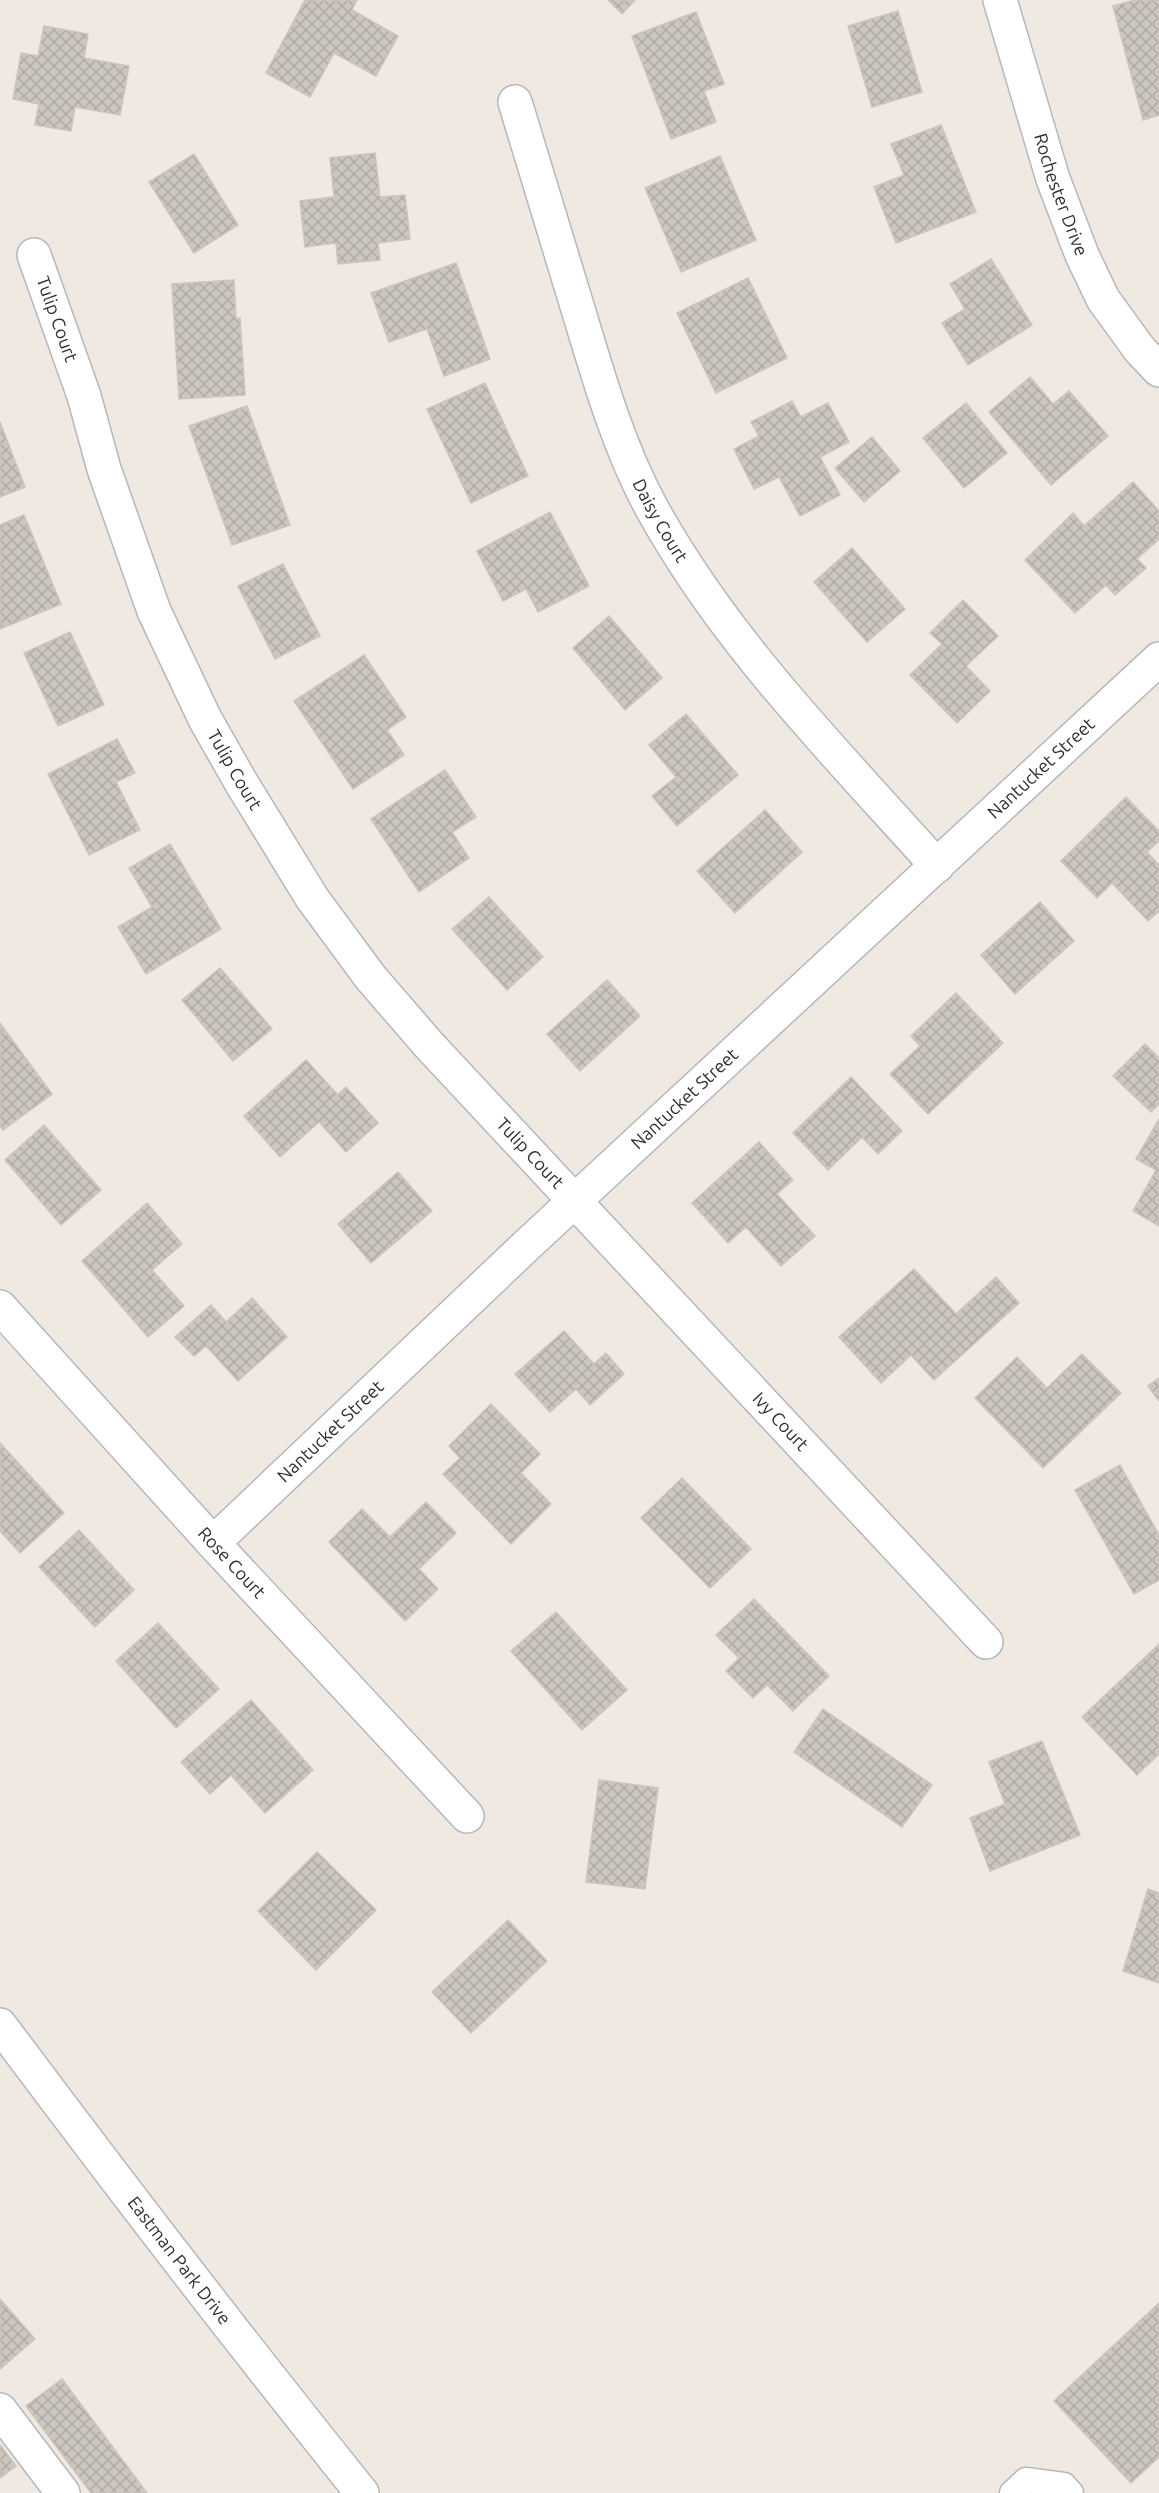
<svg xmlns="http://www.w3.org/2000/svg" width="1159" height="2493" font-family="Ubuntu,sans-serif">
  <style>
    .building { fill: url(#building-cross-hatch); stroke: #cbc5ba; stroke-width: 1.5 }
    .lines { fill: none; stroke-linecap: round; stroke-linejoin: round }
    .service-casing { stroke: #b4b7c1; stroke-width: 27 }
    .minor-casing { stroke: #b4b7c1; stroke-width: 36 }
    .tertiary-casing { stroke: #b4b7c1; stroke-width: 36 }
    .service { stroke: #fff; stroke-width: 24 }
    .minor { stroke: #fff; stroke-width: 33 }
    .tertiary { stroke: #fff; stroke-width: 33 }
    .labels { text-anchor: middle; stroke-width: 6; stroke-linejoin: round; paint-order: stroke }
    .street-label { font-size: 18px; fill: #2e2e2e; stroke: #fff }
  </style>
  <defs>
    <pattern id="building-cross-hatch" width="8" height="8" patternUnits="userSpaceOnUse" patternTransform="scale(1.5)"><rect width="8" height="8" fill="#cbc7bf"/><path d="M0 0l8 8M0 8l8-8" fill="none" stroke="#afaba4"/></pattern>
  </defs>
  <rect width="100%" height="100%" fill="#efe9e1"/>
  <g class="building">
    <polygon points="305,0 357,0 352,10 398,36 376,76 334,53 310,97 266,73"/>
    <polygon points="608,0 635,0 622,14"/>
    <polygon points="1135,0 1159,0 1159,115 1143,120 1113,6"/>
    <polygon points="898,11 922,92 872,107 848,26"/>
    <polygon points="696,12 724,84 704,91 716,122 671,139 632,36"/>
    <polygon points="44,26 88,34 84,58 129,66 120,115 75,107 71,131 35,125 39,104 13,99 21,53 38,56"/>
    <polygon points="941,125 976,212 896,243 874,187 904,175 891,144"/>
    <polygon points="375,153 380,197 405,195 410,239 378,243 380,260 338,264 336,243 305,247 300,201 334,197 330,158"/>
    <polygon points="194,154 238,225 194,253 149,182"/>
    <polygon points="720,156 756,240 681,272 645,188"/>
    <polygon points="991,259 1032,325 968,365 942,323 965,309 950,284"/>
    <polygon points="456,263 490,359 444,376 427,329 389,342 371,293"/>
    <polygon points="748,278 787,358 716,393 677,313"/>
    <polygon points="234,280 236,318 240,318 245,395 179,399 172,284"/>
    <polygon points="1030,377 1053,404 1069,391 1108,436 1051,485 989,412"/>
    <polygon points="485,383 528,476 471,503 427,409"/>
    <polygon points="792,401 801,417 828,403 849,442 820,457 840,495 800,516 779,477 754,489 734,449 759,436 751,422"/>
    <polygon points="966,403 1007,453 964,488 923,438"/>
    <polygon points="247,406 290,525 232,545 189,426"/>
    <polygon points="0,422 25,487 0,497"/>
    <polygon points="872,437 900,471 864,502 835,468"/>
    <polygon points="1133,482 1159,511 1159,539 1137,559 1146,568 1115,595 1106,585 1075,613 1025,560 1073,513 1084,526"/>
    <polygon points="550,512 589,586 538,612 526,589 503,601 477,551"/>
    <polygon points="24,515 61,604 0,629 0,525"/>
    <polygon points="852,548 905,609 867,642 814,582"/>
    <polygon points="283,564 320,636 275,659 238,586"/>
    <polygon points="963,600 998,636 966,666 990,691 957,723 910,675 942,644 930,633"/>
    <polygon points="609,616 662,678 625,710 573,648"/>
    <polygon points="70,632 104,705 58,726 24,653"/>
    <polygon points="364,655 406,717 387,730 404,755 353,789 294,701"/>
    <polygon points="686,714 738,775 677,826 652,796 676,777 649,745"/>
    <polygon points="117,739 135,773 116,782 140,830 89,855 48,774"/>
    <polygon points="445,770 476,817 452,832 469,858 419,892 371,819"/>
    <polygon points="1126,797 1159,831 1159,841 1147,852 1159,865 1159,911 1148,921 1112,883 1097,898 1061,861"/>
    <polygon points="765,810 802,852 735,913 697,871"/>
    <polygon points="170,844 221,929 146,974 118,927 152,907 129,868"/>
    <polygon points="489,897 543,957 507,990 452,929"/>
    <polygon points="1040,902 1074,941 1015,994 981,955"/>
    <polygon points="220,968 272,1029 233,1061 182,1000"/>
    <polygon points="607,980 640,1016 580,1071 547,1034"/>
    <polygon points="956,993 1003,1043 928,1114 890,1074 920,1046 911,1036"/>
    <polygon points="0,1023 52,1094 3,1130 0,1126"/>
    <polygon points="1145,1044 1159,1058 1159,1104 1151,1112 1113,1076"/>
    <polygon points="306,1060 338,1095 346,1087 378,1123 346,1152 319,1122 280,1157 244,1116"/>
    <polygon points="851,1077 902,1131 878,1154 862,1137 828,1170 793,1133"/>
    <polygon points="1159,1119 1159,1226 1133,1211 1156,1170 1136,1159"/>
    <polygon points="44,1125 101,1190 61,1225 5,1160"/>
    <polygon points="759,1142 793,1180 777,1194 815,1236 781,1266 746,1227 728,1243 692,1203"/>
    <polygon points="398,1172 432,1211 371,1263 338,1224"/>
    <polygon points="147,1203 182,1244 152,1270 184,1306 148,1337 82,1261"/>
    <polygon points="914,1269 956,1314 996,1277 1019,1303 934,1380 911,1355 881,1383 839,1337"/>
    <polygon points="252,1298 287,1337 238,1381 206,1346 194,1356 175,1337 211,1305 226,1322"/>
    <polygon points="564,1331 594,1364 606,1353 624,1374 590,1405 576,1389 550,1412 515,1374"/>
    <polygon points="1082,1354 1121,1393 1043,1468 975,1398 1017,1357 1047,1388"/>
    <polygon points="1159,1378 1159,1401 1148,1386"/>
    <polygon points="491,1404 540,1454 521,1473 551,1504 511,1544 443,1474 460,1458 449,1446"/>
    <polygon points="0,1443 64,1513 20,1553 0,1531"/>
    <polygon points="1120,1465 1159,1535 1159,1580 1134,1594 1075,1490"/>
    <polygon points="682,1478 751,1549 710,1588 641,1518"/>
    <polygon points="426,1502 456,1533 419,1569 438,1589 405,1621 329,1542 362,1509 390,1537"/>
    <polygon points="79,1530 134,1590 95,1627 39,1567"/>
    <polygon points="754,1599 829,1676 793,1711 767,1685 753,1698 726,1671 739,1658 716,1635"/>
    <polygon points="556,1612 627,1690 582,1730 511,1651"/>
    <polygon points="158,1623 219,1689 176,1728 116,1661"/>
    <polygon points="1159,1644 1159,1754 1137,1775 1082,1717"/>
    <polygon points="251,1700 313,1770 265,1813 231,1775 210,1794 181,1762"/>
    <polygon points="823,1709 932,1785 902,1827 794,1752"/>
    <polygon points="1042,1741 1080,1835 990,1871 970,1818 1005,1804 989,1762"/>
    <polygon points="599,1780 658,1788 645,1889 586,1882"/>
    <polygon points="317,1852 376,1910 316,1970 258,1911"/>
    <polygon points="1148,1889 1159,1893 1159,1983 1123,1971"/>
    <polygon points="508,1920 547,1961 471,2033 432,1992"/>
    <polygon points="0,2299 35,2339 0,2369"/>
    <polygon points="1159,2303 1159,2457 1131,2483 1054,2401"/>
    <polygon points="62,2379 147,2493 91,2493 26,2406"/>
    <polygon points="0,2445 16,2466 0,2478"/>
  </g>
  <g class="lines">
    <defs>
      <polyline id="service" points="1012,2493 1026,2480 1064,2485 1071,2493"/>
      <g id="minor">
        <path id="s1" d="M1000 0 1053 179 1082 255 1103 299 1140 350 1159 370"/>
        <path id="s2" d="M515 102C537 174 559 247 581 319 600 382 619 447 650 505 724 641 835 752 937 866"/>
        <path id="s3" d="M34 255 84 396 104 469 154 611 205 719 242 784 312 898 371 978 429 1045 986 1642"/>
        <path id="s4" d="M0 1307 213 1543 467 1816"/>
        <path id="s5" d="M213 1543 527 1245 1159 659"/>
        <polyline points="0,2410 63,2493"/>
      </g>
      <g id="tertiary">
        <path id="s6" d="M0 2025C118 2183 238 2339 362 2493"/>
      </g>
    </defs>
    <use href="#service" class="service-casing"/>
    <use href="#minor" class="minor-casing"/>
    <use href="#tertiary" class="tertiary-casing"/>
    <use href="#service" class="service"/>
    <use href="#minor" class="minor"/>
    <use href="#tertiary" class="tertiary"/>
  </g>
  <g class="labels">
    <g class="street-label">
      <text dy="6" stroke="none"><textPath href="#s1" startOffset="204">Rochester Drive</textPath></text>
      <text dy="6" stroke="none"><textPath href="#s3" startOffset="68">Tulip Court</textPath></text>
      <text dy="6" stroke="none"><textPath href="#s2" startOffset="444">Daisy Court</textPath></text>
      <text dy="6" stroke="none"><textPath href="#s3" startOffset="554">Tulip Court</textPath></text>
      <text dy="6" stroke="none"><textPath href="#s5" startOffset="1134">Nantucket Street</textPath></text>
      <text dy="6" stroke="none"><textPath href="#s5" startOffset="648">Nantucket Street</textPath></text>
      <text dy="6" stroke="none"><textPath href="#s3" startOffset="1040">Tulip Court</textPath></text>
      <text dy="6" stroke="none"><textPath href="#s3" startOffset="1407">Ivy Court</textPath></text>
      <text dy="6" stroke="none"><textPath href="#s5" startOffset="162">Nantucket Street</textPath></text>
      <text dy="6" stroke="none"><textPath href="#s4" startOffset="345">Rose Court</textPath></text>
      <text dy="6" stroke="none"><textPath href="#s6" startOffset="296">Eastman Park Drive</textPath></text>
    </g>
  </g>
</svg>
